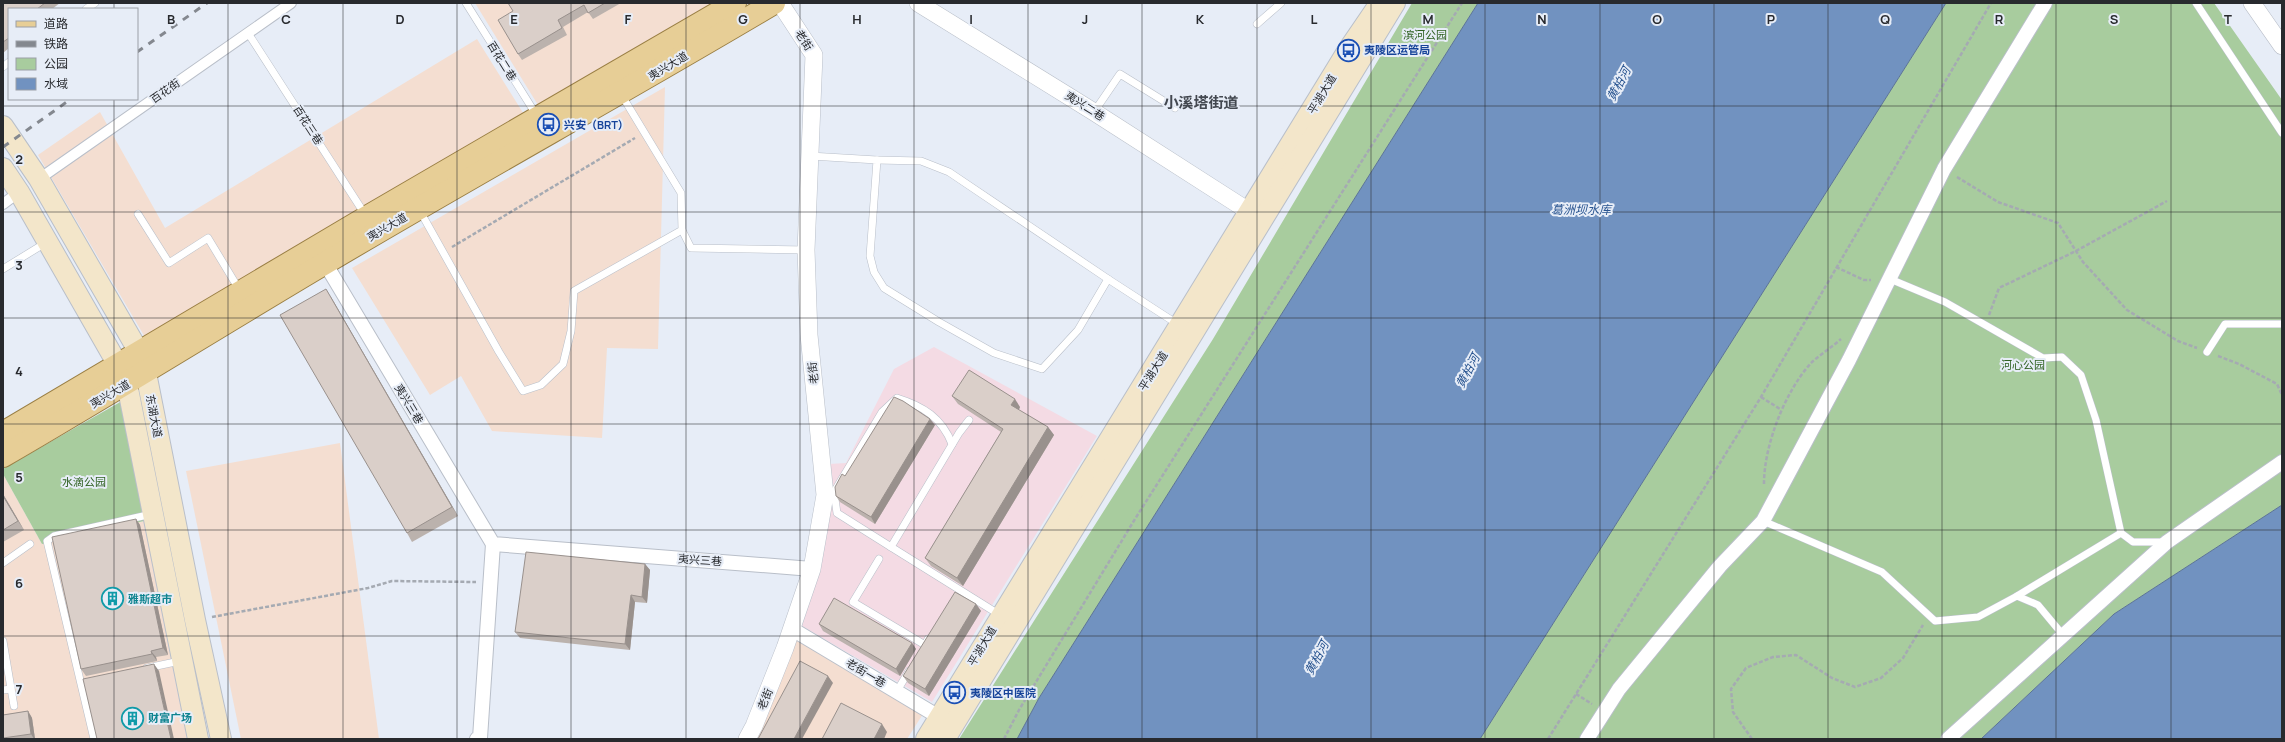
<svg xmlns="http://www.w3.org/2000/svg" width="2285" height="742" font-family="Manrope,'Noto Sans SC',sans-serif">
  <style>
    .commercial { fill: #f4ded1 }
    .medical { fill: #f4dbe4 }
    .green { fill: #a8cc9e }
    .water { fill: #7192c0; stroke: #5b7394 }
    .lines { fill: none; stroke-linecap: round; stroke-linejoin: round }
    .service-casing { stroke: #b9bfc9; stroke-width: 8 }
    .pedestrian-casing { stroke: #b9bfc9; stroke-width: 12 }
    .minor-casing { stroke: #b9bfc9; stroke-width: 16 }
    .tertiary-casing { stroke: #b9bfc9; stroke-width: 18 }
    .secondary-casing { stroke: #b9bfc9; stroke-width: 22 }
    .primary-casing { stroke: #9a7f44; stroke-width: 24 }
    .path { stroke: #a5aab2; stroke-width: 2.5; stroke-dasharray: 4 2; stroke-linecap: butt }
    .service { stroke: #fff; stroke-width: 7 }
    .pedestrian { stroke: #fff; stroke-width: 10 }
    .minor { stroke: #fff; stroke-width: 14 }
    .tertiary { stroke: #fff; stroke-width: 17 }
    .secondary { stroke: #f3e6ca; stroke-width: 20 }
    .primary { stroke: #e7ce96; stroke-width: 22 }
    .rail { stroke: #84888f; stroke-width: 3; stroke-dasharray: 7 7; stroke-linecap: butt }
    .wall { fill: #bbb2ad }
    .shaded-wall { fill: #99918d }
    .building { fill: #dacfc9; stroke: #99918d }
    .grid { fill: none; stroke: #282a2e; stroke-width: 1; stroke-opacity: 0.55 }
    .labels { text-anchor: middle; stroke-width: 4; stroke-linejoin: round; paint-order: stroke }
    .park-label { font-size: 11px; fill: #2f6121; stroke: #e7edf7 }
    .street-label { font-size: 11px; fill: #282a2e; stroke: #e7edf7 }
    .transit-label { font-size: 11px; font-weight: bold; fill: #164399; stroke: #e7edf7; text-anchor: start }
    .culture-label { font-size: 11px; font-weight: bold; fill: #0d838f; stroke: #e7edf7; text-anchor: start }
    .water-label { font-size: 12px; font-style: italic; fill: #2a5591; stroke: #e7edf7 }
    .district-label { font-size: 15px; font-weight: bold; fill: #434850; stroke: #e7edf7 }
    .grid-label { font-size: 13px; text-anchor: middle; font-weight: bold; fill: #282a2e; stroke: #e7edf7; stroke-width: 4; stroke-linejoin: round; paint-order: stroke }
  </style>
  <rect width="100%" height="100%" fill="#e7edf7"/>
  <g class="commercial">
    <polygon points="475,3 713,3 538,105"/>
    <polygon points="477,39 525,116 146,339 38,155 100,112 165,228"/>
    <polygon points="665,87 658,349 607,348 602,438 492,431 461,376 430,395 352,268"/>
    <polygon points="340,443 379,739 241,739 186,471"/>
    <polygon points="3,474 42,544 144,521 187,739 3,739"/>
    <polygon points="796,639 923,714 907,739 751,739"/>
  </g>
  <polygon class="medical" points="934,347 1097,436 932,702 802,626 819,567 829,464 846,463 894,369"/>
  <g class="green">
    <polygon points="1412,3 1478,3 1039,698 1017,739 959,739 1213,339"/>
    <polygon points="1946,3 2214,3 2282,100 2282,505 2114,614 1981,739 1480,739"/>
    <polygon points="122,401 144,521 42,544 3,474 3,469"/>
  </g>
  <g class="water">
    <polygon points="1478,3 1946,3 1480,739 1017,739 1039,698"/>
    <polygon points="2282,505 2282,739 1981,739 2114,614"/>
  </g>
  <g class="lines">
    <defs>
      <g id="service">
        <polyline points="466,3 537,116"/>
        <polyline points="2196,3 2282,133"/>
        <polyline points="86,9 95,3"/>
        <polyline points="1257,24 1281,3"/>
        <polyline points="248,33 366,216"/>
        <polyline points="3,67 9,62"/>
        <polyline points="1094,112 1120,74 1175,108"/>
        <polyline points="810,156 877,160 870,256 874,272 884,288 939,322 994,353 1042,369 1078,330 1108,279 1179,325"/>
        <polyline points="877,160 921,161 949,172 1108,279"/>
        <polyline points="420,211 499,352 523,391 541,385 563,364 571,331 574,291 682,230 681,193 621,94"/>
        <polyline points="138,214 169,263 208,238 240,291"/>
        <polyline points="682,230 691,248 806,250"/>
        <polyline points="3,269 47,242"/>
        <polyline points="1890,279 1945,302 2043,358 2062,357 2081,375 2096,420 2121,533 2133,542 2166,542"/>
        <polyline points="2207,352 2225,324 2282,324"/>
        <polyline points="969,420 959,433 891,547 1000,615"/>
        <polyline points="1763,521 1882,572 1935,621 1978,617 2017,596 2038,605 2063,635"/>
        <path d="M891 547 837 513 834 492 882 412 897 398C923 406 942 418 952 444"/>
        <polyline points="879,559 853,602 925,645 928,639"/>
        <polyline points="3,563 30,544"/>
        <polyline points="2017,596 2121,533"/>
        <polyline points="3,641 14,706"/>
        <polyline points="147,668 180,661"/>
        <polyline points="3,690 11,689"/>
        <polyline points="897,691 909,671"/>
        <polyline points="94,739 47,541 54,536 152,514"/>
      </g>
      <g id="pedestrian">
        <polyline points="39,179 291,3"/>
        <polyline points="3,204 19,192"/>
      </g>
      <g id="minor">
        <polyline points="325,263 493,544 812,569"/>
        <polyline points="792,629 939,717"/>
        <polyline points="477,739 480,738 493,544"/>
        <polyline points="1587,739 1619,689 1720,566 1763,521 1849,360 1944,169 2045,3"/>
        <polyline points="1948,739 2167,542 2282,462"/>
      </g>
      <g id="tertiary">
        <polyline points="918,3 1094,112 1250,212"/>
        <polyline points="2252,3 2282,46"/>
        <polyline points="747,739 754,726 785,648 812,569 825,495 809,335 806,250 814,55 780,3"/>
      </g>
      <g id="secondary">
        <polyline points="3,126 39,179 139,352 146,373 195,620 221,739"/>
        <polyline points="3,168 19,192 118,365 127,384 198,739"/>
        <polyline points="926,739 1348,50 1380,3"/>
        <polyline points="945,739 1395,3"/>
      </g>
      <g id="primary">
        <polyline points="3,433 367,217 735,3"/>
        <path d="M3 456C112 393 219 326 327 262 475 174 626 91 774 3"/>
      </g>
    </defs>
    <use href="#service" class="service-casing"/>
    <use href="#pedestrian" class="pedestrian-casing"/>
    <use href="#minor" class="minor-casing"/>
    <use href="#tertiary" class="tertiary-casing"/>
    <use href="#secondary" class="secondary-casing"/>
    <use href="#primary" class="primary-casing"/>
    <g class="path">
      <polyline points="1957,177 1998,202 2058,223 2083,262 2127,310 2178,341 2197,348"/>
      <polyline points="452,247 635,138"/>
      <polyline points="1836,267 1864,280 1871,280"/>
      <polyline points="1989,315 1999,288 2076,251 2167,201"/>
      <polyline points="2218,356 2239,364 2277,384 2282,395"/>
      <polyline points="1761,397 1780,409"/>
      <path d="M1764 484C1764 445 1785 391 1812 362 1821 354 1832 347 1841 339"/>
      <polyline points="212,617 368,588 392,581 476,582"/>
      <polyline points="1576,694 1592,704"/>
      <polyline points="1004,739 1019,710 1135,519 1462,3"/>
      <polyline points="1548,739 1761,397 1991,3"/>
      <polyline points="1752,739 1733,712 1731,689 1746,668 1773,657 1796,655 1832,678 1855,687 1881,678 1903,658 1923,625"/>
    </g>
    <use href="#service" class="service"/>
    <use href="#pedestrian" class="pedestrian"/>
    <use href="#minor" class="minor"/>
    <use href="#tertiary" class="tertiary"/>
    <use href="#secondary" class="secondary"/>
    <use href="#primary" class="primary"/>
    <g class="rail">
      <polyline points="137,52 207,3"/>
      <polyline points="3,147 71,99"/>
    </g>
  </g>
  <g class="wall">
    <polygon points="3,3 60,3 52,9 9,9 9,48 3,53"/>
    <polygon points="508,3 621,3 593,19 588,12 563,27 567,35 522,60 518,54 513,11"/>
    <polygon points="331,297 458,516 412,542 407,533"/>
    <polygon points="952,396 1020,407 1019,410 1048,427 1054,435 963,586 931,566 925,558 1001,432 958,404"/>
    <polygon points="935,425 875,524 840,502 836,496 845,476"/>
    <polygon points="3,494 24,530 3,542"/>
    <polygon points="136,519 140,525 168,655 156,657 157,661 86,676 81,669"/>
    <polygon points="645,564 650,570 647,603 635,602 630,650 520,638 515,632"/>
    <polygon points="976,604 981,611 929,696 908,683 903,676"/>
    <polygon points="819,624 912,643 916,649 900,676 823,631"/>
    <polygon points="28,711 32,718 35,739 3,739 3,715"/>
  </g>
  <g class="shaded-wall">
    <polygon points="326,289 331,297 458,516 452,507"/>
    <polygon points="1015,399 1020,407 1017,413 1011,405"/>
    <polygon points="930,419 935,425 875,524 871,517"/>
    <polygon points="1048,427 1054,435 963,586 957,578"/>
    <polygon points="3,494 24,530 18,521 3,496"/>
    <polygon points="136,519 140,525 168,655 163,648"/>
    <polygon points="645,564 650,570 647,603 642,597"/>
    <polygon points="631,595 635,602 630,650 625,644"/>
    <polygon points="976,604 981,611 929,696 925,689"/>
    <polygon points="912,643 916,649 900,676 896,669"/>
    <polygon points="151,651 156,657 157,661 152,654"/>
    <polygon points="154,664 159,671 174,739 171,739"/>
    <polygon points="828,676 833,683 802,739 794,739"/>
    <polygon points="28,711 32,718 35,739 34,739 31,734"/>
    <polygon points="882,724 887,732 884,739 874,739"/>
  </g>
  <g class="building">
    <polygon points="3,3 45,3 37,9 9,9 9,38 3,42"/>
    <polygon points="508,3 605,3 588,13 584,5 558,20 562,28 518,54 498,20 513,11"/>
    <polygon points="326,289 452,507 407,533 280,315"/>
    <polygon points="969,370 1015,399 1011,405 1048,427 957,578 925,558 1003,429 952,396"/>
    <polygon points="894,397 903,401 930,419 871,517 836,496 835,487 842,474 845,476"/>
    <polygon points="3,496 18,521 3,530"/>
    <polygon points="136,519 163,648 151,651 152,654 81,669 52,537"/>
    <polygon points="526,552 645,564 642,597 631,595 625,644 515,632"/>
    <polygon points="955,592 976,604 925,689 903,676"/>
    <polygon points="834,598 912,643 896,669 819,624"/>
    <polygon points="800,661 828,676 794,739 758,739"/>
    <polygon points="154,664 171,739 97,739 83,679"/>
    <polygon points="841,703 882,724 874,739 822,739"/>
    <polygon points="28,711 31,734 3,738 3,715"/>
  </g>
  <path class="grid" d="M114 3V9M228 3V739M343 3V739M457 3V739M571 3V739M686 3V739M800 3V739M914 3V739M1028 3V739M1142 3V739M1257 3V739M1371 3V739M1485 3V739M1600 3V739M1714 3V739M1828 3V739M1942 3V739M2056 3V739M2171 3V739M114 99V739M3 106H2282M3 212H2282M3 318H2282M3 424H2282M3 530H2282M3 636H2282"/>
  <defs>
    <symbol id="bus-ring" viewBox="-11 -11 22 22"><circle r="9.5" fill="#e7edf7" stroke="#1a4fb4" stroke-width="1.5"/><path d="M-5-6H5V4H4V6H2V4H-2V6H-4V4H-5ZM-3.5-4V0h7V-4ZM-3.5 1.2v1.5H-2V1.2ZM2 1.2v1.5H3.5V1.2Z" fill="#1a4fb4"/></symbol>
    <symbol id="building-ring" viewBox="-11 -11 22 22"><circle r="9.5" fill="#e7edf7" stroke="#0f9aa8" stroke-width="1.5"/><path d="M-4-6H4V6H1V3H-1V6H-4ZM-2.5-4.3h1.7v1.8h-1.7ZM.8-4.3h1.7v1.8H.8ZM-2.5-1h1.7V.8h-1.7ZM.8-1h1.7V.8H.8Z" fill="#0f9aa8"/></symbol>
  </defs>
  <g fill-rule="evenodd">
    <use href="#bus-ring" x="1336" y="38" width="25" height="25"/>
    <use href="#bus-ring" x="536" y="112" width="25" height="25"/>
    <use href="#building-ring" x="100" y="586" width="25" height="25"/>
    <use href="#bus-ring" x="942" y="680" width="25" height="25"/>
    <use href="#building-ring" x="120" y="706" width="25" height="25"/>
  </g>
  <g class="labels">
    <g class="park-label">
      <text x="1425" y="39">滨河公园</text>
      <text x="2023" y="369">河心公园</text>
      <text x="84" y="486">水滴公园</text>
    </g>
    <g class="street-label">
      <text transform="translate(804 40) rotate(57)" y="4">老街</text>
      <text transform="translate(502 61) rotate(58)" y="4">百花二巷</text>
      <text transform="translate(668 66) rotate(-31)" y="4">夷兴大道</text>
      <text transform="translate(165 91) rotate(-35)" y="4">百花街</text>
      <text transform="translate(1322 94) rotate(-59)" y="4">平湖大道</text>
      <text transform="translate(1085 106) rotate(32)" y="4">夷兴二巷</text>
      <text transform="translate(308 125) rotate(57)" y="4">百花三巷</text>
      <text transform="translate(387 227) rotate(-30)" y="4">夷兴大道</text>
      <text transform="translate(1153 371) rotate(-58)" y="4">平湖大道</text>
      <text transform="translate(813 373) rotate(-96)" y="4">老街</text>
      <text transform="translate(110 394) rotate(-30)" y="4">夷兴大道</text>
      <text transform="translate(409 404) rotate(59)" y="4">夷兴三巷</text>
      <text transform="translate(154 416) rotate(79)" y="4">东湖大道</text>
      <text transform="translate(700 560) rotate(4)" y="4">夷兴三巷</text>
      <text transform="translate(982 646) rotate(-59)" y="4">平湖大道</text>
      <text transform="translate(866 673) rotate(31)" y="4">老街一巷</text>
      <text transform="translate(765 699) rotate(-68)" y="4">老街</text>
    </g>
    <g class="transit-label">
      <text x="1364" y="54">夷陵区运管局</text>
      <text x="564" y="129">兴安（BRT）</text>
      <text x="970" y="697">夷陵区中医院</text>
    </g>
    <g class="culture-label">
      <text x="128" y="603">雅斯超市</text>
      <text x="148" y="722">财富广场</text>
    </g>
    <g class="water-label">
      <text transform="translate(1619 84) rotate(-62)" y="4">黄柏河</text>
      <text x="1581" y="214">葛洲坝水库</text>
      <text transform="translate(1468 371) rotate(-62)" y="4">黄柏河</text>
      <text transform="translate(1317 658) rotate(-62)" y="4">黄柏河</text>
    </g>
    <g class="district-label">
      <text x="1201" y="108">小溪塔街道</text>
    </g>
  </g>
  <g class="grid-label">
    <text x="171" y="24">B</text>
    <text x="286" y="24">C</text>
    <text x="400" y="24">D</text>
    <text x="514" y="24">E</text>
    <text x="628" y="24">F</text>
    <text x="743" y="24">G</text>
    <text x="857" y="24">H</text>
    <text x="971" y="24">I</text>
    <text x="1085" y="24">J</text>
    <text x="1200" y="24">K</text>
    <text x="1314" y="24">L</text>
    <text x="1428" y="24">M</text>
    <text x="1542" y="24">N</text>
    <text x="1657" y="24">O</text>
    <text x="1771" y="24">P</text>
    <text x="1885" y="24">Q</text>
    <text x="1999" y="24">R</text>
    <text x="2114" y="24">S</text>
    <text x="2228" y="24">T</text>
    <text x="19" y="164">2</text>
    <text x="19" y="270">3</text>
    <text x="19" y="376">4</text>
    <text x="19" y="482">5</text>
    <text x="19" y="588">6</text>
    <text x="19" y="694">7</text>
  </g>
  <rect width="2285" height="742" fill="none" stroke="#282a2e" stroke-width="8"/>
  <rect x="8" y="8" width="130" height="92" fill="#e7edf7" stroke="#9b9fa7"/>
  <rect x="16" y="21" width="20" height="6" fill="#e7ce96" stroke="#9b9fa7"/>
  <text x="44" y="28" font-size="12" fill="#282a2e">道路</text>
  <rect x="16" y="41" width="20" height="6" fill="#84888f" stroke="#9b9fa7"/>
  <text x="44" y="48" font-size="12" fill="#282a2e">铁路</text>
  <rect x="16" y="58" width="20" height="12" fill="#a8cc9e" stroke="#9b9fa7"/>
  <text x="44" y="68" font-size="12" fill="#282a2e">公园</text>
  <rect x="16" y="78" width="20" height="12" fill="#7192c0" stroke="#9b9fa7"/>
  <text x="44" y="88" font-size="12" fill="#282a2e">水域</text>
</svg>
